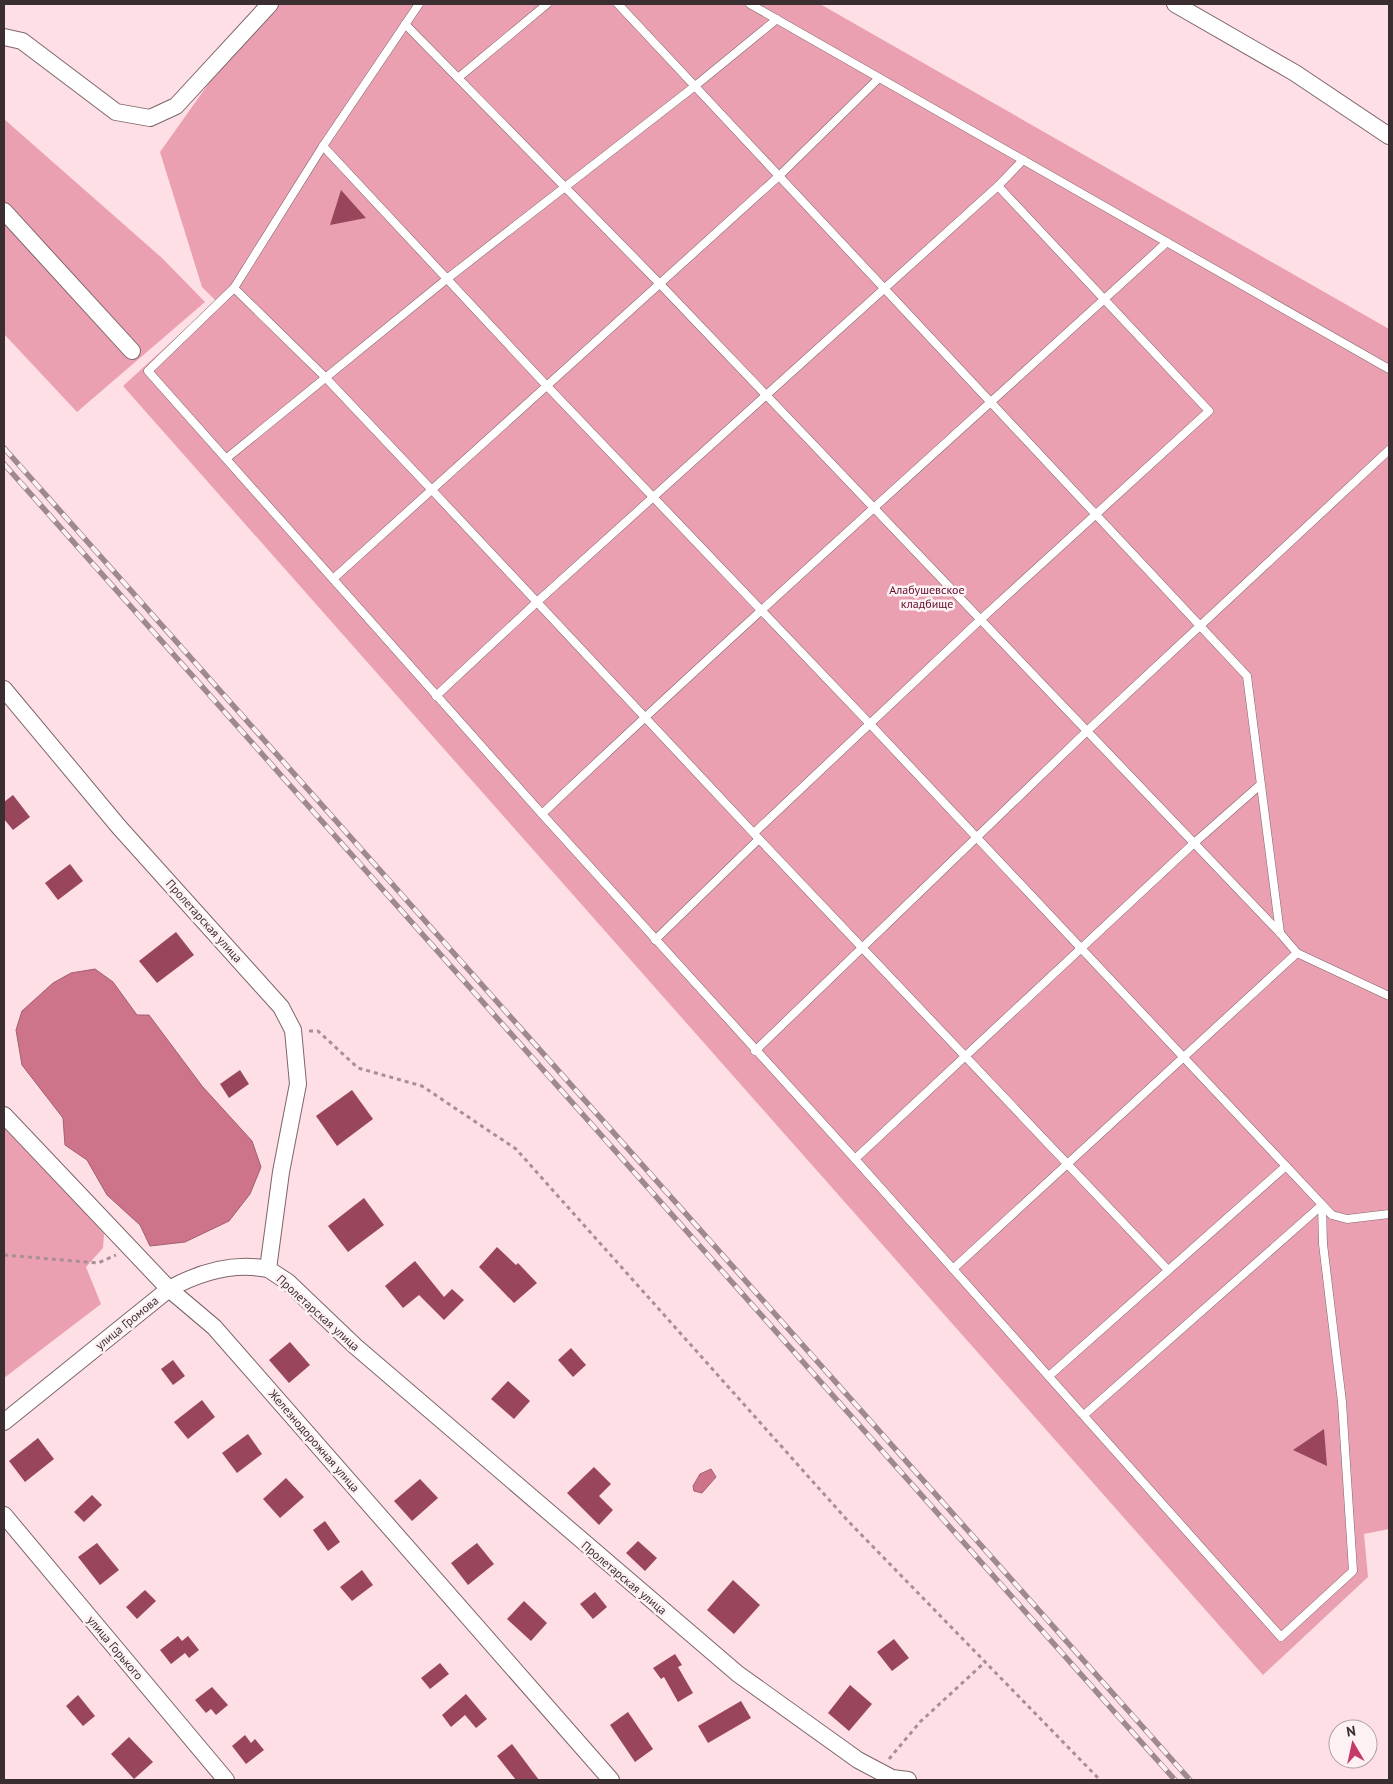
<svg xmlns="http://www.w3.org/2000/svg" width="1393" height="1784" font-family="'PT Sans',sans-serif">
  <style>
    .green { fill: #eba0b1 }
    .water { fill: #cd748b; stroke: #a15f70 }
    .building { fill: #99465d }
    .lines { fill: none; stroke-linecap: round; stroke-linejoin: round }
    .service-casing { stroke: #7f656b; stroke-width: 9 }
    .minor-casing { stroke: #7f656b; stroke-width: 18 }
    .path { stroke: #a69095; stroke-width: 3; stroke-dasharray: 4 4; stroke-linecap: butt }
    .service { stroke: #fff; stroke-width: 8 }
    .minor { stroke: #fff; stroke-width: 16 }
    .rail-casing { stroke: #9e898d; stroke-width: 5.5 }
    .rail { stroke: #fef1f4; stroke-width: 4; stroke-dasharray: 11; stroke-linecap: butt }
    .labels { text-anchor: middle; stroke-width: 5; stroke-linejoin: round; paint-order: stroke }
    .park-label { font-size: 12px; fill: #600e2d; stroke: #fef1f4 }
    .street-label { font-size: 12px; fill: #3a2e31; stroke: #fef1f4 }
  </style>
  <rect width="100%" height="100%" fill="#fddfe5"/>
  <g class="green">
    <polygon points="265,4 820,4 1389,329 1389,1529 1364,1534 1368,1577 1263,1675 123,386 216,301 202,287 160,152"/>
    <polygon points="4,119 162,258 205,302 77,412 4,334"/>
    <polygon points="4,1117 104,1234 103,1248 86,1267 101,1304 4,1378"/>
  </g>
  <g class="water">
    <polygon points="95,969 113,982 137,1015 149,1015 202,1086 252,1141 261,1167 250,1194 229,1221 185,1242 150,1246 140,1225 107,1195 87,1160 65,1145 63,1118 22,1065 16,1030 22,1011 53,983 71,973"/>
    <polygon points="711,1469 716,1477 702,1493 694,1491 693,1486 700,1474"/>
  </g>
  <g class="building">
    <polygon points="341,190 366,218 330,225"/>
    <polygon points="13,795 30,817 13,830 4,819 4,802"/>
    <polygon points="70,864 83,881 58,900 45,883"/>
    <polygon points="176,932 194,955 157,983 139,961"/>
    <polygon points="240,1070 249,1084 229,1098 220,1084"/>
    <polygon points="352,1090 373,1119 337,1146 316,1116"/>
    <polygon points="364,1198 384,1225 348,1252 328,1226"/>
    <polygon points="497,1247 516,1265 518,1263 537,1283 514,1303 479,1267"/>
    <polygon points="415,1261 444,1297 452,1289 464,1300 444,1320 419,1295 403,1308 385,1286"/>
    <polygon points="290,1342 310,1365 289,1383 269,1360"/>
    <polygon points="571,1348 586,1365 573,1377 558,1360"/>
    <polygon points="173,1360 185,1376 173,1385 161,1369"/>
    <polygon points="508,1381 530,1401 514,1419 491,1399"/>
    <polygon points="202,1400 215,1417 188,1439 174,1422"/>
    <polygon points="1324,1429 1327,1466 1293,1450"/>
    <polygon points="248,1434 262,1454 237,1473 222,1453"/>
    <polygon points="38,1438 54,1459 25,1482 9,1461"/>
    <polygon points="594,1467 611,1484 599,1496 613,1510 599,1525 567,1493"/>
    <polygon points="286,1478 304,1497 280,1518 263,1499"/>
    <polygon points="420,1479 438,1498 412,1521 394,1501"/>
    <polygon points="92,1495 102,1505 84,1522 74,1512"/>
    <polygon points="325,1521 340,1542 328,1551 313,1530"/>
    <polygon points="638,1541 657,1558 645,1571 626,1553"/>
    <polygon points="97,1543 119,1570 100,1585 78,1557"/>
    <polygon points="477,1543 494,1564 468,1585 451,1563"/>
    <polygon points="362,1570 373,1585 352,1601 340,1587"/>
    <polygon points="733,1580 760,1605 734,1634 707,1610"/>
    <polygon points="145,1590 156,1601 137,1619 126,1607"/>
    <polygon points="595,1592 607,1607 593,1619 580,1604"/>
    <polygon points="524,1601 547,1623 531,1641 507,1619"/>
    <polygon points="178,1636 182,1641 188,1636 199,1650 189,1658 185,1653 171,1664 160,1650"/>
    <polygon points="894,1639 909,1658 892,1671 877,1652"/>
    <polygon points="675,1654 682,1665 678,1667 693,1693 678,1702 664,1677 661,1679 653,1668"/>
    <polygon points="440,1663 449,1674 430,1689 421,1678"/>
    <polygon points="850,1685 872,1704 849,1731 828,1713"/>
    <polygon points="212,1687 228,1705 216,1715 211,1709 206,1713 195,1700"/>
    <polygon points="466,1694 487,1719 476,1728 465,1715 451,1727 442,1715"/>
    <polygon points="78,1695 95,1716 83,1726 66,1706"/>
    <polygon points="741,1701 751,1718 708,1743 698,1726"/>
    <polygon points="628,1712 653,1749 635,1762 610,1725"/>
    <polygon points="245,1735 251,1743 255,1739 264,1750 246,1764 232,1746"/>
    <polygon points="129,1737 153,1762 134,1779 111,1754"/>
    <polygon points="512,1744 539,1780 516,1780 497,1756"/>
  </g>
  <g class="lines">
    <defs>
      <g id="service">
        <polyline points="419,4 323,146 234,288 148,371 542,814 855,1159 1281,1637 1353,1571 1342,1402 1323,1244 1322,1205"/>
        <polyline points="618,4 1247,676 1280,933"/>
        <polyline points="750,4 1389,369"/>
        <polyline points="405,24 659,283 1280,933 1297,953 1389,996"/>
        <polyline points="458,78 547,4"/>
        <polyline points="323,146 546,385 870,724 1332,1215 1347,1219 1389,1214"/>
        <polyline points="234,288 325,377 431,489 759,839 1168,1270"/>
        <polyline points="227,458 448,278 695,86 777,19"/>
        <polyline points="333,579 780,175 879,78"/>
        <polyline points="436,696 538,601 998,186 1023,160"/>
        <path d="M542 814C747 620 959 432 1167 242"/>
        <polyline points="754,833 980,620 1209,411 998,186"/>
        <polyline points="655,940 759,839"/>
        <polyline points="755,1051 1087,731 1389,450"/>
        <polyline points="855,1159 1193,844 1260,785"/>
        <polyline points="953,1269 1297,953"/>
        <polyline points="1049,1376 1286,1166"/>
        <polyline points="1084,1415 1322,1205"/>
      </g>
      <g id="minor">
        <polyline points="1175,4 1295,73 1389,136"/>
        <polyline points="4,37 22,41 116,112 150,118 176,106 270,4"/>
        <polyline points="4,211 132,351"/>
        <polyline points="4,689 119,827 281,1007 293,1030 298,1084 281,1172 268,1269 288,1282 355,1346 738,1674 858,1760 892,1778 908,1780"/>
        <polyline points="4,1115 169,1289 214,1327 611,1780"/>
        <path d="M4 1422 169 1289C200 1272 233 1262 268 1269"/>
        <polyline points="4,1515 226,1780"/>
      </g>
    </defs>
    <use href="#service" class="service-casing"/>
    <use href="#minor" class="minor-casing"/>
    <g class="path">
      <polyline points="309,1031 318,1031 358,1068 422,1086 516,1149 848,1521 1100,1780"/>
      <polyline points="4,1255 98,1263 116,1255"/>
      <polyline points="889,1759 920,1722 985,1662"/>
    </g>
    <use href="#service" class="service"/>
    <use href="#minor" class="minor"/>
    <defs>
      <g id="rail">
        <polyline points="4,448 1190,1780"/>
        <polyline points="4,464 1175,1780"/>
      </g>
    </defs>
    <use href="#rail" class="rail-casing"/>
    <use href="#rail" class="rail"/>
  </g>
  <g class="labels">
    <g class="park-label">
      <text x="927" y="594">Алабушевское<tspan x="927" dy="14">кладбище</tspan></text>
    </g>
    <g class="street-label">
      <text transform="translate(204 921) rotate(48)" y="4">Пролетарская улица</text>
      <text transform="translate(318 1313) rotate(42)" y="4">Пролетарская улица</text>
      <text transform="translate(127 1323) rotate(-39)" y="4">улица Громова</text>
      <text transform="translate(314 1441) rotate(49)" y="4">Железнодорожная улица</text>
      <text transform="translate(624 1578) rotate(40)" y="4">Пролетарская улица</text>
      <text transform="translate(115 1648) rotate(50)" y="4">улица Горького</text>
    </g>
  </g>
  <rect width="1393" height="1784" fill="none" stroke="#3a2e31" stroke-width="10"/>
  <g transform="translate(1353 1744) rotate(351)"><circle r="24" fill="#fef1f4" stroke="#b0a3a6"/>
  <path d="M0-4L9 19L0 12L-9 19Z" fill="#c53868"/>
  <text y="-8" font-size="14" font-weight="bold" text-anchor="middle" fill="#3a2e31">N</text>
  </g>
</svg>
